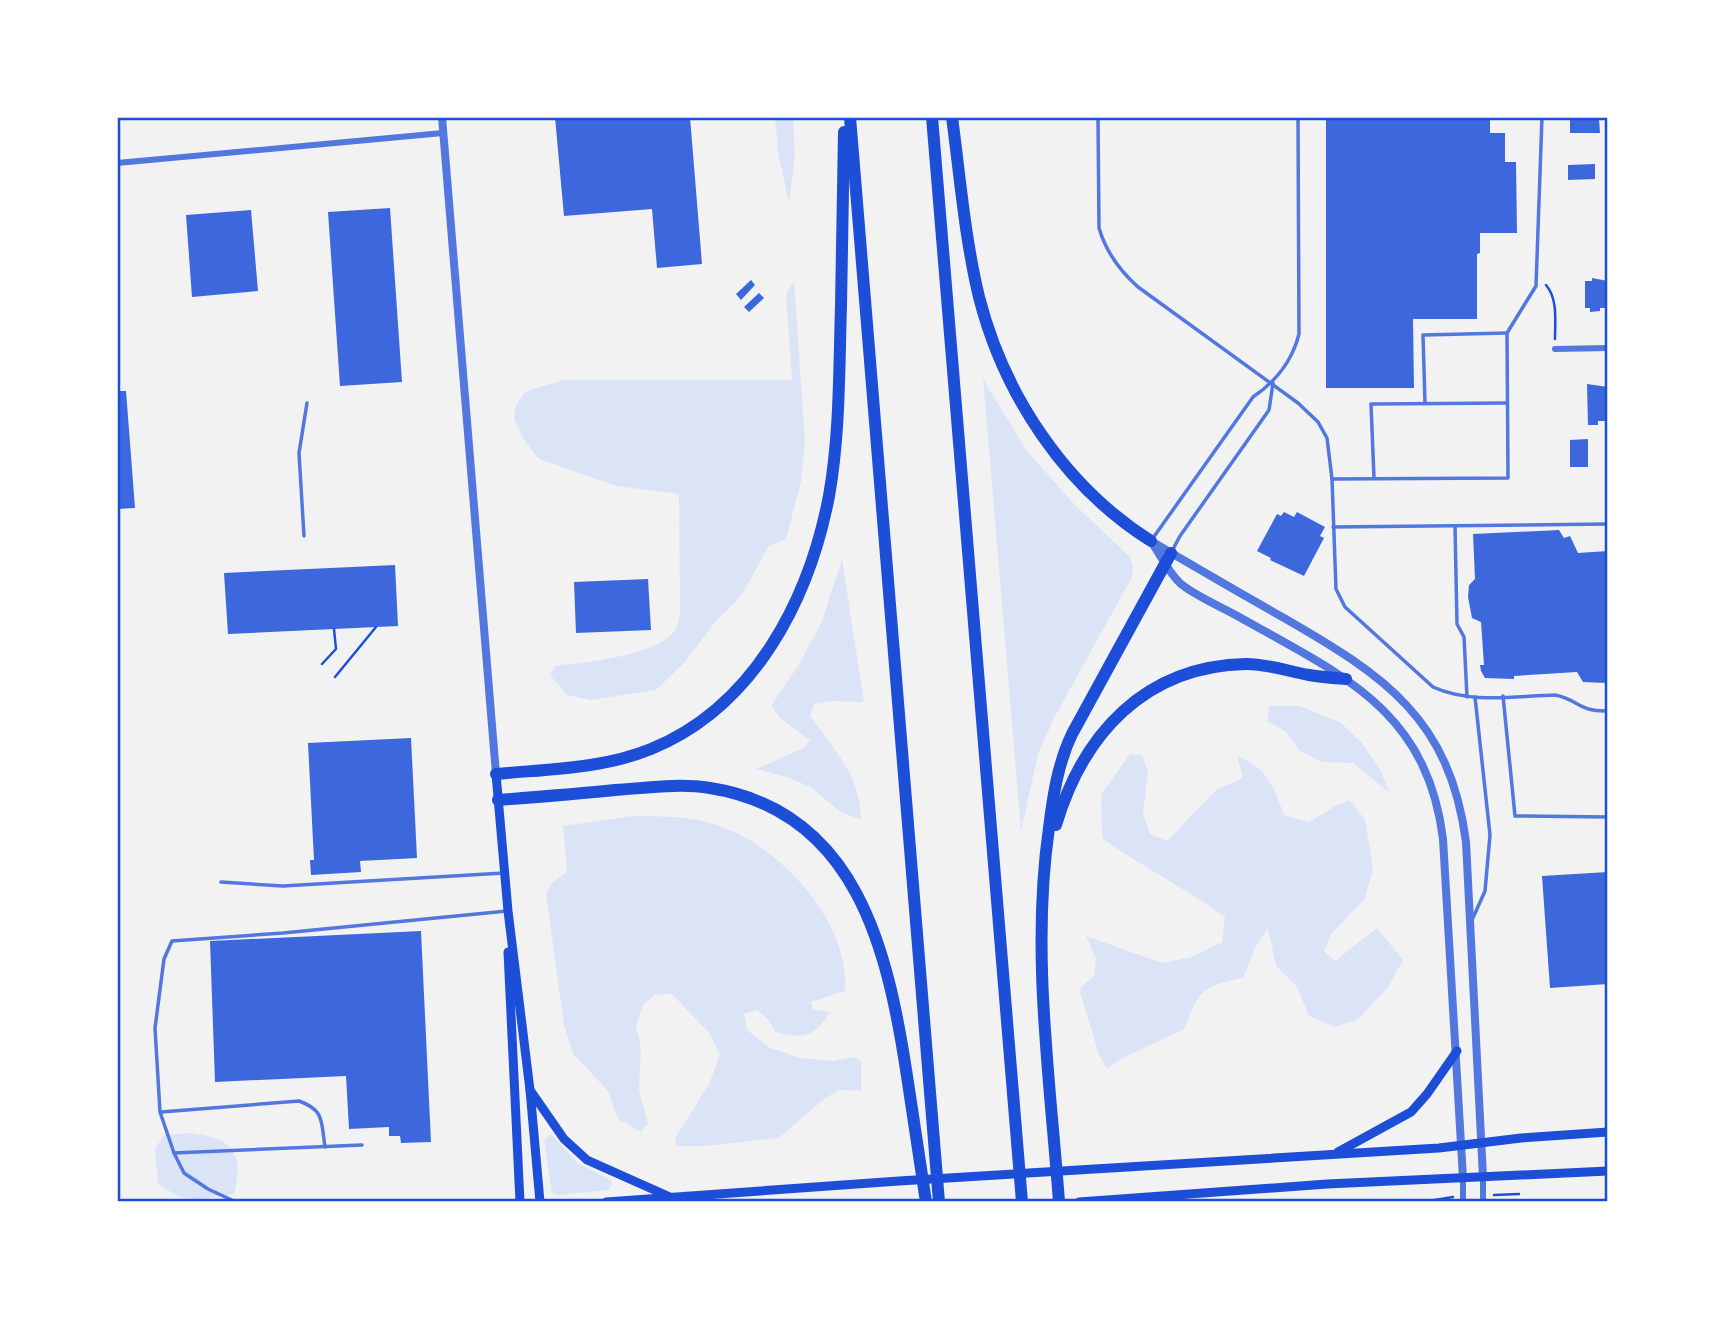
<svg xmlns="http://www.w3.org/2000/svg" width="1725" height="1319" font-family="'Roboto Serif',serif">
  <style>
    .green { fill: #dbe4f7 }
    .building { fill: #3d67dc }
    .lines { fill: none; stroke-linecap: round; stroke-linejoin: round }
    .path { stroke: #1d4ed8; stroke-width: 2.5 }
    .service { stroke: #5277de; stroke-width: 3.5 }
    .minor { stroke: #5277de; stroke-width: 6 }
    .tertiary { stroke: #5277de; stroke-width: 8 }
    .secondary { stroke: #1d4ed8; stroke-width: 9 }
    .motorway { stroke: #1d4ed8; stroke-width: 12 }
    .neatline { fill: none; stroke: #1d4ed8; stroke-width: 2.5 }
  </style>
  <rect width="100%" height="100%" fill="#f2f2f2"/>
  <g class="green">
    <polygon points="775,117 793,117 795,155 789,204 778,152"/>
    <path d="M794 281 805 441 801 482 786 539 769 546 741 596 716 621 684 663 656 690 591 700 567 695 550 675 556 666C584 662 660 656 676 629 678 625 679 618 680 613L679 494 616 486 539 459 524 440 514 419 516 405 525 392 562 380H792L786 294Z"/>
    <polygon points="983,379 1027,451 1075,505 1130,557 1133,568 1132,577 1054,718 1038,754 1021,831"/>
    <path d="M842 559 864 702 831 701 814 704 810 716C834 749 861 776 861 820L839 811 812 788 790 778 756 769 804 748 810 740 781 719 771 706 800 663 822 621Z"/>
    <polygon points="1269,706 1300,706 1341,723 1361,742 1380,769 1390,793 1353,763 1322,762 1300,751 1285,731 1267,721"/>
    <path d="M1130 754 1142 755 1148 772 1143 814 1150 834 1167 841 1216 790 1243 778 1237 756C1267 767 1274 787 1284 815L1309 822 1335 806 1350 800 1365 820 1373 868 1365 899 1331 934 1324 951 1335 961 1377 928 1403 960 1387 989 1357 1020 1334 1027 1309 1016 1297 987 1276 966 1268 928 1255 948 1243 978C1201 986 1200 990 1184 1029L1123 1058 1107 1069 1099 1055 1079 989 1094 976 1096 959 1086 936 1162 963 1192 957 1222 942 1225 917C1185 888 1142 867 1102 838L1101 795Z"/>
    <path d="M634 816C661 816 688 816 714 824 778 843 851 922 845 991L811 1002 813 1009 830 1012C814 1038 804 1039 775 1032L768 1019 757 1010 744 1014 747 1030 770 1048 801 1058 833 1061 854 1057 861 1061V1091L838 1090 822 1101 779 1138 705 1146H676L675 1138 709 1084 720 1055 710 1034 672 994 655 995 643 1005 636 1026 641 1048 639 1090 648 1124 641 1132 618 1119 608 1091 573 1054 564 1025 546 894 552 883 567 872 563 826Z"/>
    <path d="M192 1133C201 1135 212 1136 220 1140 242 1150 239 1175 234 1194L200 1199 179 1197 158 1184 155 1149 164 1135Z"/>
    <polygon points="551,1134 578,1163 611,1180 612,1185 609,1190 557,1195 552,1193 544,1141"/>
  </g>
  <g class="building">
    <polygon points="555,117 690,117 702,264 657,268 652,209 564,216"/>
    <polygon points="1326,117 1490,117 1490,133 1505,133 1505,162 1516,162 1517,233 1480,233 1480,253 1477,254 1477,319 1413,319 1414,388 1326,388"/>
    <polygon points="1599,119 1600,133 1570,133 1570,120"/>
    <polygon points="1595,164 1595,179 1568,180 1568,165"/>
    <polygon points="390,208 402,382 340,386 328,212"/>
    <polygon points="251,210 258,291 192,297 186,215"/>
    <polygon points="1592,278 1608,281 1608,308 1600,308 1600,311 1590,312 1590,308 1585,308 1585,281 1592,281"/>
    <polygon points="751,280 755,285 741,300 736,294"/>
    <polygon points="759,293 764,298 749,312 744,307"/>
    <polygon points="1587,384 1608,387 1608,421 1598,421 1598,425 1588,425"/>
    <polygon points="117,391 126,391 135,508 117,509"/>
    <polygon points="1588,439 1588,467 1570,467 1570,440"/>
    <polygon points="1284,512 1294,517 1297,512 1325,527 1320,536 1324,538 1304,576 1270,560 1271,558 1257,551 1277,514 1281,516"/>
    <polygon points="1559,530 1564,538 1570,536 1578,553 1608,551 1607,683 1583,682 1577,672 1514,676 1514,679 1485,678 1481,671 1480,665 1484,665 1481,622 1472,618 1468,597 1469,585 1475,579 1473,534"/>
    <polygon points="395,565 398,626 228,634 224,573"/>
    <polygon points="648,579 651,630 576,633 574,582"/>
    <polygon points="411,738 417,858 360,861 361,872 311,875 310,860 314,860 308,743"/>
    <polygon points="1608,872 1608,984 1550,988 1542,876"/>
    <polygon points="421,931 431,1142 401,1143 400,1136 389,1136 389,1127 349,1129 346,1076 215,1082 210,941"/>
  </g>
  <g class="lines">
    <g class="path">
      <path d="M1546 285C1558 299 1555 321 1555 339"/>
      <polyline points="322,664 336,649 334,629"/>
      <polyline points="335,677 376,627"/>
      <polyline points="1494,1195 1519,1194"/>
      <polyline points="1422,1202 1453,1197"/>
    </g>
    <g class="service">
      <path d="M1098 117 1099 228C1106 252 1119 270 1138 287L1298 403 1318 422 1327 438 1332 479 1336 589 1345 607 1433 687C1470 704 1515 696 1555 695 1578 699 1578 712 1608 711"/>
      <polyline points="1425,403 1423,335 1507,333"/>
      <polyline points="1374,478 1371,404 1507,403"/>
      <polyline points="1332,479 1508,478 1507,333 1536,286 1542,117"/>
      <polyline points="1455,526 1457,624 1464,637 1467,697"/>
      <polyline points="1333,527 1608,524"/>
      <polyline points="304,536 299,453 307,403"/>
      <path d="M1153 538 1253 397C1276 381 1292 362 1299 334L1298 117"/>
      <polyline points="1172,551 1180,536 1269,410 1273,383"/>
      <polyline points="1503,696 1515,816 1608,817"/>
      <polyline points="221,882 283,886 504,873"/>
      <polyline points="1472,920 1485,891 1490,835 1475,697"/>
      <path d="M161 1112 299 1101C325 1110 321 1122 325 1147"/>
      <polyline points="174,1153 362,1145"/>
      <polyline points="236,1202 208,1189 184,1173 174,1153 160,1112 155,1028 164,959 172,941 283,933 507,911"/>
    </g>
    <g class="minor">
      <polyline points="117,163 443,133"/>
      <polyline points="1555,349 1608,348"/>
      <polyline points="1483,1177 1483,1202"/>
      <polyline points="1463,1178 1463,1202"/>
    </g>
    <g class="tertiary">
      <polyline points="442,117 496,774"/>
      <path d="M1151 541C1195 567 1240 593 1284 618 1385 676 1450 719 1466 842L1483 1177"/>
      <path d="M1152 543C1161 556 1169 573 1180 583 1193 595 1224 608 1241 618 1342 675 1427 710 1443 839L1463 1178"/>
    </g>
    <g class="secondary">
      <polyline points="496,774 508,911 530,1090 540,1202"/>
      <polyline points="508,952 520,1202"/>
      <polyline points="530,1090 564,1139 587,1160 670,1197"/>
      <polyline points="1338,1152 1411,1112 1427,1094 1457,1051"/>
      <polyline points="606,1202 899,1181 1439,1148 1521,1138 1608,1132"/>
      <polyline points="1079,1202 1327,1184 1608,1171"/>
    </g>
    <g class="motorway">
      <polyline points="850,117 939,1202"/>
      <polyline points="932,117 1022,1202"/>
      <path d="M952 117C960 177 965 239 979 297 1004 395 1065 487 1151 541"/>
      <path d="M496 774C548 769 602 769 651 749 754 707 809 600 829 496 840 434 839 368 841 306 842 248 843 190 844 132"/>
      <path d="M498 800C537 797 576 794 615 790 646 788 679 783 710 788 857 811 888 951 907 1076 913 1118 920 1160 926 1202"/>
      <path d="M1056 825C1083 734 1145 666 1246 664 1268 664 1287 671 1309 675 1321 677 1334 678 1346 679"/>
      <path d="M1059 1202C1050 1078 1031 951 1049 828 1053 796 1058 763 1072 734L1171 553"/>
    </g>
  </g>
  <rect width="1725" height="1319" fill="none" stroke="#ffffff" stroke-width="238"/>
  <rect x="119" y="119" width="1487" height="1081" class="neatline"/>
</svg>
